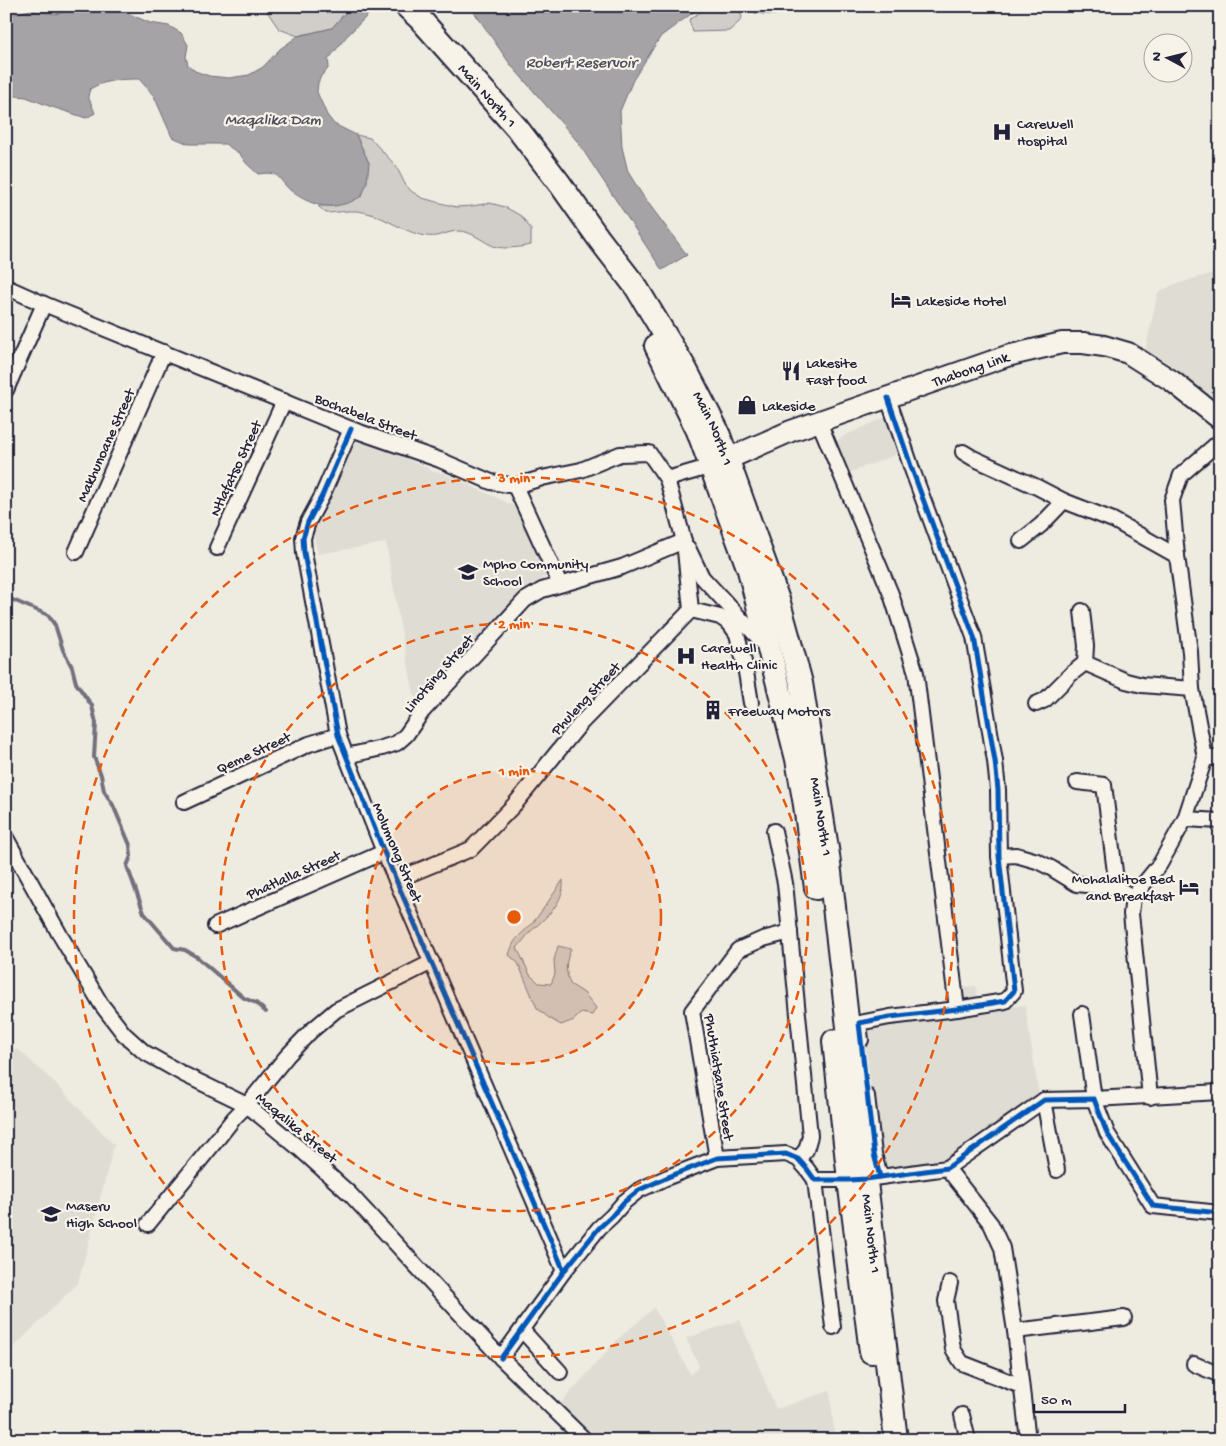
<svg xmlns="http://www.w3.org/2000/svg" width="1226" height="1446" font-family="'Gochi Hand',sans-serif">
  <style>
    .built { fill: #dfdcd4 }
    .green { fill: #d1cdc9; stroke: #7a7882 }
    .water { fill: #a6a3a6; stroke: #716f7b }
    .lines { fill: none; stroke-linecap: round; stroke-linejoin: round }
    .stream { stroke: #716f7b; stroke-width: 4 }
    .minor-casing { stroke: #22223b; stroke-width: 18 }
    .secondary-casing { stroke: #22223b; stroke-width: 24 }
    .primary-casing { stroke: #22223b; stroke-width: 26 }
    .minor { stroke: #f7f3e8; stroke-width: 14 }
    .secondary { stroke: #f7f3e8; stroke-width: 20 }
    .primary { stroke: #f7f3e8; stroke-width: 22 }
    .cycleway-casing { stroke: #f7f3e8; stroke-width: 8 }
    .cycleway { stroke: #0057b8; stroke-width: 5 }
    .ring { fill: none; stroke: #e8590c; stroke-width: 2.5; stroke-dasharray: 9 6 }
    .labels { text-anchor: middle; stroke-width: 4.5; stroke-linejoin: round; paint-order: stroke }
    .street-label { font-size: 15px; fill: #22223b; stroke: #f7f3e8 }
    .poi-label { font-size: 15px; fill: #22223b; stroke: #f7f3e8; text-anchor: start }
    .water-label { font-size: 16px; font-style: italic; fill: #504f60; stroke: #f7f3e8 }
    .centre { fill: #e8590c; stroke: #f7f3e8; stroke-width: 2.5 }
    .ring-label { font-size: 15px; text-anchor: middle; font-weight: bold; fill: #e8590c; stroke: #f7f3e8; stroke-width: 4.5; stroke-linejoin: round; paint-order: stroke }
  </style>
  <rect width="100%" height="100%" fill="#eeebe1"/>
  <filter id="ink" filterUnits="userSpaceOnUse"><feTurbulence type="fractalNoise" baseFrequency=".02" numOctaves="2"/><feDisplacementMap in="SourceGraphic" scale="10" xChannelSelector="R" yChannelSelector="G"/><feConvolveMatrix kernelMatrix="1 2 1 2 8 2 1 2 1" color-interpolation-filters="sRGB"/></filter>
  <g filter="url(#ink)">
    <g class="built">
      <polygon points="1220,271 1220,408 1203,391 1168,363 1145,351 1158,292 1173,285"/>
      <polygon points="902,410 915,447 838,477 824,448 846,435"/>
      <polygon points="358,438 428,468 433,472 444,473 516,507 545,567 545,577 522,590 416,704 400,625 386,543 318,554 313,531"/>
      <polygon points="976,986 978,1004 960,1005 958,987"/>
      <polygon points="1025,1005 1039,1096 956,1155 883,1173 862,1027"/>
      <polygon points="18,1049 58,1086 114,1145 78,1283 6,1355 6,1052"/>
      <polygon points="654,1308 691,1375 699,1366 686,1338 740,1320 776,1409 830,1391 835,1440 599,1440 560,1404 619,1338"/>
    </g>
    <g class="green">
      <polygon points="261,6 345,6 348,10 332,28 298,36 279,29 266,10"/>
      <polygon points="708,6 737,6 742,17 740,21 729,31 693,32 689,20"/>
      <polygon points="751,6 787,6 774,15 755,13"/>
      <path d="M356 135 370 138 396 166 405 184 411 191 422 198 456 207 472 206 490 203 505 207 521 216 531 229V245C520 247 505 250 493 246 484 242 476 235 466 232 455 229 446 234 436 236 432 237 425 236 421 235 399 230 380 213 357 211 347 210 336 213 326 213L318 206H335L369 163Z"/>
      <path d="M563 880C565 903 545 918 530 932 526 937 521 943 517 948L530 975 539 983 551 984 555 974 554 960 558 946 571 949C565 963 565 969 570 984L584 993 596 1008 592 1015 581 1013 574 1020 561 1025 549 1018 537 1008 518 963 509 955C515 934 523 935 535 920 545 907 554 893 563 880Z"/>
    </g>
    <g class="water">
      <path d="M351 6H377L346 37 328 60 329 66 327 70 321 76 318 83 317 92 327 115 334 124 356 135 369 163 367 182 362 196C356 199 350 203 344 204 324 210 305 202 290 190 276 177 281 171 258 174L246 163 240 154 225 144H189L172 137 154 96 139 79C123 79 104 80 90 89L88 96 95 113 86 118 49 106 26 97 6 95V16L30 10 55 14 64 12 90 9H106L123 11 150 23 169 26 181 33 188 45 186 57 188 65 195 71 209 76 229 78 249 75 263 67 280 49 298 36 332 28Z"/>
      <polygon points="470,6 702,6 661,36 633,80 620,111 622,147 628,172 643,196 687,255 662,270 577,141 510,64"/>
    </g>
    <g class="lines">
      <polyline class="stream" points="6,597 48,615 55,625 63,650 72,667 76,683 92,706 96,723 94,757 101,775 104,791 113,805 130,845 131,856 127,866 144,913 174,948 185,950 197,957 244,998 256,1003 266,1012"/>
      <defs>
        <g id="minor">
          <polyline points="6,287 44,304 351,429 440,460 491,482 515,486 542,478 581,470 620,454 649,453 667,479 712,466"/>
          <polyline points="6,390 44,304"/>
          <polyline points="819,422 891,594 916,673 957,1009"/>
          <polyline points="351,429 322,496 308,522 303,538 304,553 338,735 384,852 564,1271"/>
          <polyline points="963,452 973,458 1037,487 1064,501 1113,520 1177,556"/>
          <polyline points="515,486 560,584"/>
          <polyline points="1021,541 1041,525 1064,501"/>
          <polyline points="217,548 284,401"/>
          <polyline points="688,548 702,577 764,644"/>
          <polyline points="76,552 164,352"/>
          <polyline points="691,610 720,617 730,624 737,634 745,666 751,703"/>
          <polyline points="1085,663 1126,681 1142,685 1192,689"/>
          <polyline points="1036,704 1045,700 1071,674 1085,663 1086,646 1082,611"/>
          <polyline points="346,756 382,748 397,743 406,735 422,712 525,600 542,590 622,567 684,541"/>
          <polyline points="1205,758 1220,758"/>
          <polyline points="1077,782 1104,785 1117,888"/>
          <polyline points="184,802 309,744 338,735"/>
          <polyline points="1185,819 1220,821"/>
          <polyline points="774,831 785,883 810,1136 806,1150 798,1159"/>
          <polyline points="6,838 60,935 101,1004 124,1034 144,1052 183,1074 247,1105 300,1149 350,1194 501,1358 585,1440"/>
          <polyline points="999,856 1016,855 1037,861 1051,868 1077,884 1117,888 1133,897"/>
          <polyline points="396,880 471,849 515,804 581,723 691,610 684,541 667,479"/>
          <polyline points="215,926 384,852"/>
          <polyline points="1082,1014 1094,1099 1220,1092"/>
          <polyline points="861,1040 859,1023 890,1017 957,1009 1005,1001 1014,991 999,856 998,790 995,761 974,637 913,472 888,398"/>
          <polyline points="867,1096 874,1154 880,1177"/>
          <polyline points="1150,1097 1131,914 1133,897 1160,864 1185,819 1205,758 1192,689 1190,652 1177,556 1172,500 1181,475 1220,441"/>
          <polyline points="1044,1100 1057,1170"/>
          <polyline points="717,1158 692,1011 738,950 763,939 790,932"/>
          <polyline points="947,1168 991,1224 1002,1248 1015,1331 1028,1440"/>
          <polyline points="815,1180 833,1327"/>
          <polyline points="148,1224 219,1137 234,1118 247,1105 287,1056 311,1031 336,1010 432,962"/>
          <polyline points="950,1283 946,1301 953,1349 962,1363 1021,1386"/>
          <polyline points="522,1330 560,1372"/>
          <polyline points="1015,1331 1124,1318"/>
          <polyline points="501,1358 564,1271 599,1228 612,1216 624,1202 639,1190 668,1177 717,1158 786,1154 798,1159 807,1169 815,1180 849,1180 866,1179 947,1168 1044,1100 1094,1099 1107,1133 1153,1206 1220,1213"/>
          <polyline points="1194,1364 1220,1375"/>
          <polyline points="962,1415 968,1440"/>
        </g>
        <g id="secondary">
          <path id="s1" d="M714 465 791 431 1007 356 1062 343H1083L1104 346 1128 353 1172 381 1220 419"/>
        </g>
        <g id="primary">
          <path id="s2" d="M406 6 421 20 517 128 560 184 599 239 636 287 685 368 717 430 779 603 801 683 828 855 896 1440"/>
          <polyline points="656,346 698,431 749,570 797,759 805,805 816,888"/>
          <polyline points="834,1041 849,1180 871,1352"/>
        </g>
      </defs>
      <use href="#minor" class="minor-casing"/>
      <use href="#secondary" class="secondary-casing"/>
      <use href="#primary" class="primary-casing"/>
      <use href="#minor" class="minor"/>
      <use href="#secondary" class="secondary"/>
      <use href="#primary" class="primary"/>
      <defs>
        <g id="cycleway">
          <polyline points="351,429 322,496 308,522 303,538 304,553 338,735 384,852 564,1271"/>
          <polyline points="880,1177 874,1154 859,1023 890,1017 957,1009 1005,1001 1014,991 999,856 998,790 995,761 974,637 913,472 888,398"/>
          <polyline points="501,1358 564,1271 599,1228 612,1216 624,1202 639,1190 668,1177 717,1158 786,1154 798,1159 807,1169 815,1180 849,1180 866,1179 947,1168 1044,1100 1094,1099 1107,1133 1153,1206 1220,1213"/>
        </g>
      </defs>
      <use href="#cycleway" class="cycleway-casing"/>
      <use href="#cycleway" class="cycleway"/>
    </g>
  </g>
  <circle cx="514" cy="917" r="147" fill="#e8590c" fill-opacity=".12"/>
  <g class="ring">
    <circle cx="514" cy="917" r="147"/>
    <circle cx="514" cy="917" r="294"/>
    <circle cx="514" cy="917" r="440"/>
  </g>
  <defs>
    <symbol id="hospital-bare" viewBox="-9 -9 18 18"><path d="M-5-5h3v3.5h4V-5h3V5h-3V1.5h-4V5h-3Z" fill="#22223b" stroke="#f7f3e8" stroke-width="2.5" paint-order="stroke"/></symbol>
    <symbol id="hotel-bare" viewBox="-9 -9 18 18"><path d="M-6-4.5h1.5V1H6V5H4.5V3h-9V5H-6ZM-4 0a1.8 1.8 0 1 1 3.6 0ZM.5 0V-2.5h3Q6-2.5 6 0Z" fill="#22223b" stroke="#f7f3e8" stroke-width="2.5" paint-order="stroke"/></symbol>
    <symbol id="restaurant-bare" viewBox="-9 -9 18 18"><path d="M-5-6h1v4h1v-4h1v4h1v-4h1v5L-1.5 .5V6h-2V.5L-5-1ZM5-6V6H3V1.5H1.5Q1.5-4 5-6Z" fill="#22223b" stroke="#f7f3e8" stroke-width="2.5" paint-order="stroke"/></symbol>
    <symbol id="shop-bare" viewBox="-9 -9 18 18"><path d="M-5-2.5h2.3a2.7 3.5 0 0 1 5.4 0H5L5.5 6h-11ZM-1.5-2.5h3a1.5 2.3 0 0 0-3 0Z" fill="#22223b" stroke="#f7f3e8" stroke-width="2.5" paint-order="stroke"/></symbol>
    <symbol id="school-bare" viewBox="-9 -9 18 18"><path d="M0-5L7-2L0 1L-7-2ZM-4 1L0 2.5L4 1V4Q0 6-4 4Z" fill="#22223b" stroke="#f7f3e8" stroke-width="2.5" paint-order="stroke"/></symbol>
    <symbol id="building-bare" viewBox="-9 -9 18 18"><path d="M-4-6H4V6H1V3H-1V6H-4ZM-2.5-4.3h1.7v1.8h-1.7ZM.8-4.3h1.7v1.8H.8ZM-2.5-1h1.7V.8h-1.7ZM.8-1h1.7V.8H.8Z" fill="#22223b" stroke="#f7f3e8" stroke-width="2.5" paint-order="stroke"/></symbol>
  </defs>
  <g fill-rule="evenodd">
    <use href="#hospital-bare" x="988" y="118" width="28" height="28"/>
    <use href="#hotel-bare" x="887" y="286" width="28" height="28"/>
    <use href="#restaurant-bare" x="777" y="357" width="28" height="28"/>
    <use href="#shop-bare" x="733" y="391" width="28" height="28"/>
    <use href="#school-bare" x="454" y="558" width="28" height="28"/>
    <use href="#hospital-bare" x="672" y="642" width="28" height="28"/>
    <use href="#building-bare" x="699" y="696" width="28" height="28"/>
    <use href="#hotel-bare" x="1175" y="873" width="28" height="28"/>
    <use href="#school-bare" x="37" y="1200" width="28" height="28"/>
  </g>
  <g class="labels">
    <g class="street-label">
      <text dy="5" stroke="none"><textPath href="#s2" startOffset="121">Main North 1</textPath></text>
      <text dy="5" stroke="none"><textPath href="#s1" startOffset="274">Thabong Link</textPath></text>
      <text transform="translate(366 416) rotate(21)" y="5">Bochabela Street</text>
      <text dy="5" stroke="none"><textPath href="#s2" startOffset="525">Main North 1</textPath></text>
      <text transform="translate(105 445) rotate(-66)" y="5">Makhunoane Street</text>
      <text transform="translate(235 468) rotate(-65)" y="5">Ntlafatso Street</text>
      <text transform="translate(438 673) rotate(-49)" y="5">Linotsing Street</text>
      <text transform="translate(585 698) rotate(-47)" y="5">Phuleng Street</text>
      <text transform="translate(253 752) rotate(-25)" y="5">Qeme Street</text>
      <text dy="5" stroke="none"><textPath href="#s2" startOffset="930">Main North 1</textPath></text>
      <text transform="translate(398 852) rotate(67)" y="5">Molumong Street</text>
      <text transform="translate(293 874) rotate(-24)" y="5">Phatlalla Street</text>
      <text transform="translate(720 1077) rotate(81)" y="5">Phuthiatsane Street</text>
      <text transform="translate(297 1127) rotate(40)" y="5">Maqalika Street</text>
      <text dy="5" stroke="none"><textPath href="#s2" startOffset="1350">Main North 1</textPath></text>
    </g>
    <g class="poi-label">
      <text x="1017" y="128">CareWell<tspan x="1017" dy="17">Hospital</tspan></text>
      <text x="916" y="305">Lakeside Hotel</text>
      <text x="806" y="367">Lakesite<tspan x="806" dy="17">Fast food</tspan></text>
      <text x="762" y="410">Lakeside</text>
      <text x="483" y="568">Mpho Community<tspan x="483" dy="17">School</tspan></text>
      <text x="701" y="652">Carewell<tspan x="701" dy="17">Health Clinic</tspan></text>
      <text x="728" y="715">Freeway Motors</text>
      <text x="1174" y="883" text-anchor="end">Mohalalitoe Bed<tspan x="1174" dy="17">and Breakfast</tspan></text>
      <text x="66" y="1210">Maseru<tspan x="66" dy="17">High School</tspan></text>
    </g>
    <g class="water-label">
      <text x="581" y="67">Robert Reservoir</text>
      <text x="273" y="124">Maqalika Dam</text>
    </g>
  </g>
  <circle cx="514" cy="917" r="8" class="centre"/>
  <g class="ring-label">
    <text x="514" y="482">3 min</text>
    <text x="514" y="628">2 min</text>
    <text x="514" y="775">1 min</text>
  </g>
  <rect width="1226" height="1446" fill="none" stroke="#f7f3e8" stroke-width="25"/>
  <rect x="12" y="12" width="1201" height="1421" fill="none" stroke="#22223b" stroke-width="2" filter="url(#ink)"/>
  <g transform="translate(1168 58) rotate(277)"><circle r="24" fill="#f7f3e8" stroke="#a29fa3"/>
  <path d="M0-4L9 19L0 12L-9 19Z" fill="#22223b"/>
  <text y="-8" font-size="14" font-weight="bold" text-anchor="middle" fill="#22223b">N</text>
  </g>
  <path d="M1034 1404v8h91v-8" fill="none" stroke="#22223b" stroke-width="2.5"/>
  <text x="1041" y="1404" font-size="15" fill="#22223b" stroke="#f7f3e8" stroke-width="4" paint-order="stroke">50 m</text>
</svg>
